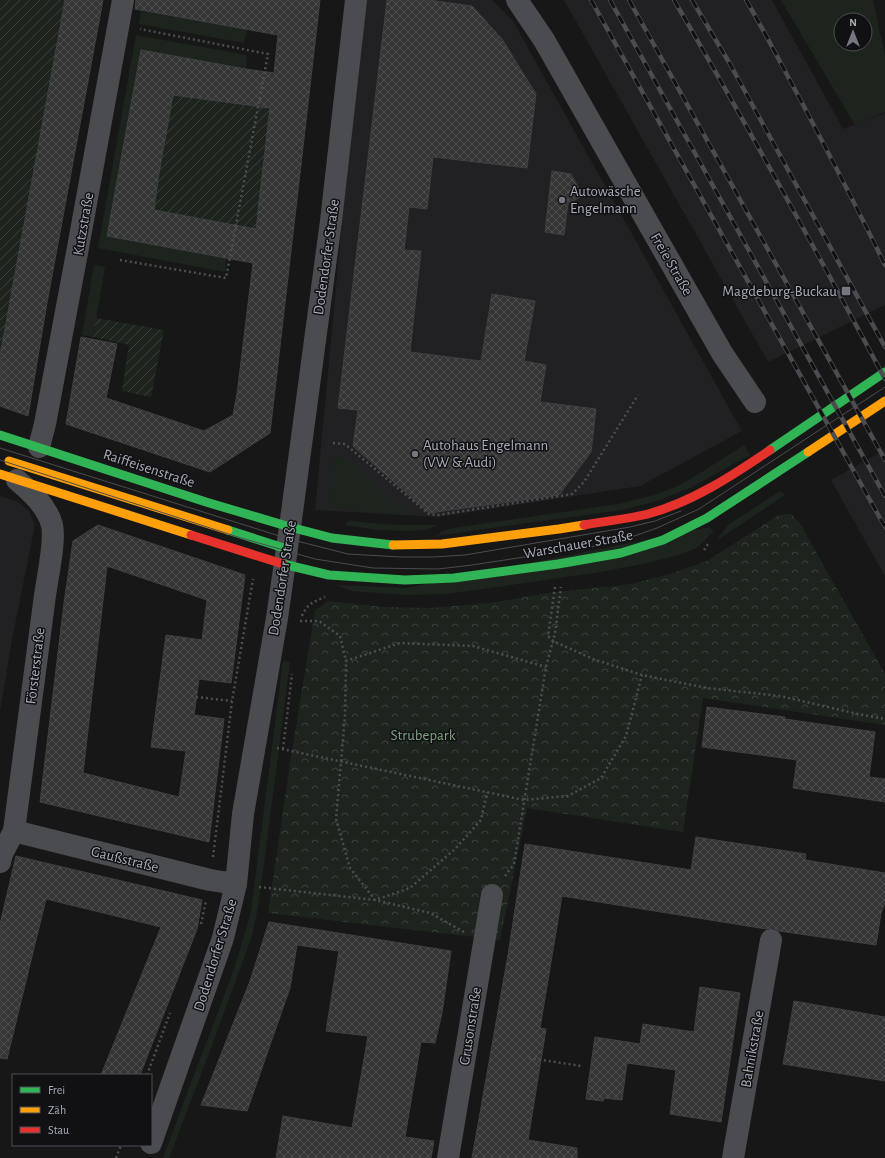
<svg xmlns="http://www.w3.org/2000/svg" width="885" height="1158" font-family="'Alegreya Sans',sans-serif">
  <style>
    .built { fill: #212123 }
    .grass { fill: #1d241e; fill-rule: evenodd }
    .park { fill: url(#park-crowns) }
    .garden { fill: url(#garden-furrows) }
    .building { fill: url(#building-cross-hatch); stroke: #3f4043; fill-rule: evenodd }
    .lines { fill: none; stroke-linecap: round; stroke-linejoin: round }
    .path { stroke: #4d4e52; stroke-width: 2.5; stroke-dasharray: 2 3; stroke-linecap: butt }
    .street { stroke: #4b4c50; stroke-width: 22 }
    .fast { stroke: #30b455; stroke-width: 9 }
    .slow { stroke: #ff9f0a; stroke-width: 9 }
    .jam { stroke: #e5322d; stroke-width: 9 }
    .tram { stroke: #4b4c4f; stroke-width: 1 }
    .rail-casing { stroke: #4b4c4f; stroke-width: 4.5 }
    .rail { stroke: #111113; stroke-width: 3; stroke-dasharray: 9; stroke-linecap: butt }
    .poi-dot { fill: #757880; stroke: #111113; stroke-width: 1.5 }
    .labels { text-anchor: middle; stroke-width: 3; stroke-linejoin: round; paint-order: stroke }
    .poi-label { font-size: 15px; fill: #a8adb8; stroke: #111113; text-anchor: start }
    .street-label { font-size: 15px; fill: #a8adb8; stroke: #111113 }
    .park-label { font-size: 15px; fill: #7fa381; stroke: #111113 }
  </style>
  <defs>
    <pattern id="park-crowns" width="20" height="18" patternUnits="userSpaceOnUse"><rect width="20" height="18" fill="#1d241e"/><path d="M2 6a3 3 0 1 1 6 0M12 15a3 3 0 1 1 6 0" fill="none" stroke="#3b413d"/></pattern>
    <pattern id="garden-furrows" width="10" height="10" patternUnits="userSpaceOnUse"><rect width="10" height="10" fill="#1d241e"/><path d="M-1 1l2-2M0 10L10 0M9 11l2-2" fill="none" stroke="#3b413d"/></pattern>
    <pattern id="building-cross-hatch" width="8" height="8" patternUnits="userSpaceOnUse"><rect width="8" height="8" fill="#353536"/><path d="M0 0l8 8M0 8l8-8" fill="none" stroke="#4f5051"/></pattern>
  </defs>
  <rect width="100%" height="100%" fill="#171717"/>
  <g class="built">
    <polygon points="363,0 492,0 513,21 742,431 640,486 438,517 315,510"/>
    <polygon points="564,0 772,0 843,129 885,113 885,305 768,362"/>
    <polygon points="885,450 885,576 831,480"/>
    <polygon points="0,496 18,502 29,511 35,525 12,640 0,711"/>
  </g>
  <g class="grass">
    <path d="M781 0H873L885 56V112L855 125ZM841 20H865V44H841Z"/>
    <polygon points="141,11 247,29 244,43 139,24"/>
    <polygon points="136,35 247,55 246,69 180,57 107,236 226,258 225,272 98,248"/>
    <polygon points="94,265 105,267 93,337 82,335"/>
    <polygon points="744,445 750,455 690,488 657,501 622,510 435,536 443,531 453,528 618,504 654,495 675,487 694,477"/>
    <polygon points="335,457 346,458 409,515 378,513 329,506"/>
    <polygon points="780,491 785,495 716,541 728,525"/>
    <polygon points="348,521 397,525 439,525 425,530 407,531 378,530 345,525"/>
    <polygon points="709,527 714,531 697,548 682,554 648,563 600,572 518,584 447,594 404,595 352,591 336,585 406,588"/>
    <path d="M283 661 290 662 264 864 256 919 252 936 210 1051 169 1158H163C175 1126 186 1095 198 1064 218 1013 238 963 251 911Z"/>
  </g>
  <polygon class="park" points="791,514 799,522 885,674 885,725 703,698 683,832 527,808 500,940 268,913 291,757 315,611 328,601 383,607 430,608 491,603 548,593 631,584 670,574 707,561 779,515"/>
  <g class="garden">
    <polygon points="0,0 65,0 0,356"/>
    <polygon points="174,88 181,96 271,108 252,262 226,258 233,224 154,210 158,179"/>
    <polygon points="96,318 164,330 151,397 122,391 129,345 93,337"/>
  </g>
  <g class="building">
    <polygon points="65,0 103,0 47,303 28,416 0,406 0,356"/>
    <path d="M136 0H320L270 433 210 472 66 424 81 337 117 344 106 398 204 431 233 415 237 394 253 263 107 236 141 50 246 69 274 73 278 35 135 9ZM173 95 270 108 256 229 154 210 158 179Z"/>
    <polygon points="387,0 429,0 472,6 502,39 536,94 527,168 433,157 427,209 409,207 404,250 421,251 410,352 481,361 492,294 535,301 524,361 546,365 540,402 596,409 591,452 559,495 429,513 353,446 358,410 338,408"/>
    <polygon points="552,171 571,174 583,196 568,203 564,235 545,232"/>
    <path d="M98 525 245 575 231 683 199 679 194 715 224 719 209 842 40 802 64 603 73 541ZM107 566 207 600 202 640 166 635 151 747 186 751 179 797 83 773Z"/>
    <polygon points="707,707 785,717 785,719 875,732 869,777 885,779 885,802 793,788 797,760 702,747"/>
    <polygon points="696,837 806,854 805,860 885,873 885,903 881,913 876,945 779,931 773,928 766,929 562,896 540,1028 546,1029 528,1140 577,1148 577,1158 472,1158 508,955 525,844 691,870"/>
    <polygon points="16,856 202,900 197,929 140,1075 101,1075 161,927 46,899 7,1059 0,1058 0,924"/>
    <polygon points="269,922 451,951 442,1013 435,1043 421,1042 405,1137 434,1141 431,1158 276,1158 283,1116 352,1128 368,1036 326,1031 339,951 297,945 290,988 247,1111 201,1105 250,981"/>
    <polygon points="700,987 740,993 721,1122 670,1114 676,1070 627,1063 622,1100 604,1098 603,1101 586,1099 595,1037 640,1044 643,1024 694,1032"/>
    <polygon points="794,1001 885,1017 885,1081 783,1064"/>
  </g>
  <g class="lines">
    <g class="path">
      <polyline points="120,260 226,278 268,54 140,29"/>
      <polyline points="333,443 345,444 429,514 438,515 572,494 584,482 638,395"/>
      <polyline points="704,550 708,544"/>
      <polyline points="555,587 548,636 553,641 593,659 642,675 707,688 780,696 858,714 885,719"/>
      <path d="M302 616C307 604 313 602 325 597"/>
      <polyline points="300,621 319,621 340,636 346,661"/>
      <polyline points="196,697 232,701"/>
      <polyline points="277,748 524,800 568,796 601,778 626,736 642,675"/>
      <polyline points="283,749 292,674"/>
      <polyline points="213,857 232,701 253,579"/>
      <polyline points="505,876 514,864 546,667 555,633 561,587"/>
      <polyline points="259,887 375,900 410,888 455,849 481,820 487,792"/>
      <polyline points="201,924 206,901"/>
      <polyline points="464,932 430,913 375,900 350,868 336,819 345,716 346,661 400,643 473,646 546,667"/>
      <polyline points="529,1058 581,1066"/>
      <polyline points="147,1075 170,1013"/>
      <polyline points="116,1158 121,1145"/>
    </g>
    <g class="street">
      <polyline points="517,0 544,40 722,353 755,402"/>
      <polyline points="39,447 45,424 77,253 123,0"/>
      <polyline points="14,831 210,880 236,884"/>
      <path d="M0 862 2 854 14 831C24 755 34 679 44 603 46 583 56 542 52 525 47 506 31 492 17 480"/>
      <polyline points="151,1143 223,938 236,884 243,814 277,618 290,527 331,221 356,0"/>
      <polyline points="448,1158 492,895"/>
      <polyline points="733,1158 771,940"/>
    </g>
    <g class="fast">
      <polyline points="0,435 206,502 290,527 332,538 393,545"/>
      <polyline points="770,450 885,372"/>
      <polyline points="228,530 287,549"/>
      <polyline points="283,564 329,575 405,580 454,578 558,564 621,553 663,540 707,518 808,452"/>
    </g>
    <g class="slow">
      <polyline points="808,452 885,401"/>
      <polyline points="9,461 228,530"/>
      <polyline points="0,474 191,535"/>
      <polyline points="393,545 442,544 559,529 584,525"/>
    </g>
    <g class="jam">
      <path d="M584 525C605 521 628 519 648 514 692 502 732 476 770 450"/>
      <polyline points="191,535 283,564"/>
    </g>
    <g class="tram">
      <polyline points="0,448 289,539 348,554 401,557 434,557 465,555 630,527 655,521 681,511"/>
      <polyline points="0,460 241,538 315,559 373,568 438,569 472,565 590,547 626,539 657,528 699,509 885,387"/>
    </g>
    <defs>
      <g id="rail">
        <polyline points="591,0 885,527"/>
        <polyline points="610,0 885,496"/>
        <polyline points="629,0 885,460"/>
        <path d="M674 0C747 125 817 252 885 379"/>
        <polyline points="692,0 730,64 885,347"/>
        <path d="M746 0C765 32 782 66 800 99 829 154 858 209 885 265"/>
      </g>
    </defs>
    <use href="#rail" class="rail-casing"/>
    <use href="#rail" class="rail"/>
  </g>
  <g class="poi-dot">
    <circle cx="562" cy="200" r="4"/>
    <rect x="841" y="286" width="10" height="10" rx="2"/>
    <circle cx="415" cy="454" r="4"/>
  </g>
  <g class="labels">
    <g class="poi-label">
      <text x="570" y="196">Autowäsche<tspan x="570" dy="17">Engelmann</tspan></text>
      <text x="837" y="296" text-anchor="end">Magdeburg-Buckau</text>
      <text x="423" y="450">Autohaus Engelmann<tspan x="423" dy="17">(VW &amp; Audi)</tspan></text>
    </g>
    <g class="street-label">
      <text transform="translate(83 224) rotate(-80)" y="5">Kutzstraße</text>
      <text transform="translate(326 257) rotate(-82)" y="5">Dodendorfer Straße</text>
      <text transform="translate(672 264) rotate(60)" y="5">Freie Straße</text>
      <text transform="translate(149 468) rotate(18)" y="5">Raiffeisenstraße</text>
      <text transform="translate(578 544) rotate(-10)" y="5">Warschauer Straße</text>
      <text transform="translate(282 578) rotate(-81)" y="5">Dodendorfer Straße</text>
      <text transform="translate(35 666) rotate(-83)" y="5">Försterstraße</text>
      <text transform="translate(125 859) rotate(14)" y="5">Gaußstraße</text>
      <text transform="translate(215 955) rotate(-73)" y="5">Dodendorfer Straße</text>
      <text transform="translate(470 1026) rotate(-81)" y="5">Grusonstraße</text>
      <text transform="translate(752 1049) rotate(-80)" y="5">Bahnikstraße</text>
    </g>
    <g class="park-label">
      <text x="423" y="740">Strubepark</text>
    </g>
  </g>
  <rect x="12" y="1074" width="140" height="72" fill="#111113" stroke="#4d4f55"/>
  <rect x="20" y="1087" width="20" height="6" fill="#30b455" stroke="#4d4f55"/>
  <text x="48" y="1094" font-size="12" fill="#a8adb8">Frei</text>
  <rect x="20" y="1107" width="20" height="6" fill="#ff9f0a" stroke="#4d4f55"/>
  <text x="48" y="1114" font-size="12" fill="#a8adb8">Zäh</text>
  <rect x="20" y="1127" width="20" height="6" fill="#e5322d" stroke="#4d4f55"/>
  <text x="48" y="1134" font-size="12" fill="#a8adb8">Stau</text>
  <g transform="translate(853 32)"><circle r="19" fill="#111113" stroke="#4d4f55"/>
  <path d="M0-3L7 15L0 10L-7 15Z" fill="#757880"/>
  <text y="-6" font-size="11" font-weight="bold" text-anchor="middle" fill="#a8adb8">N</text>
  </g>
</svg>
